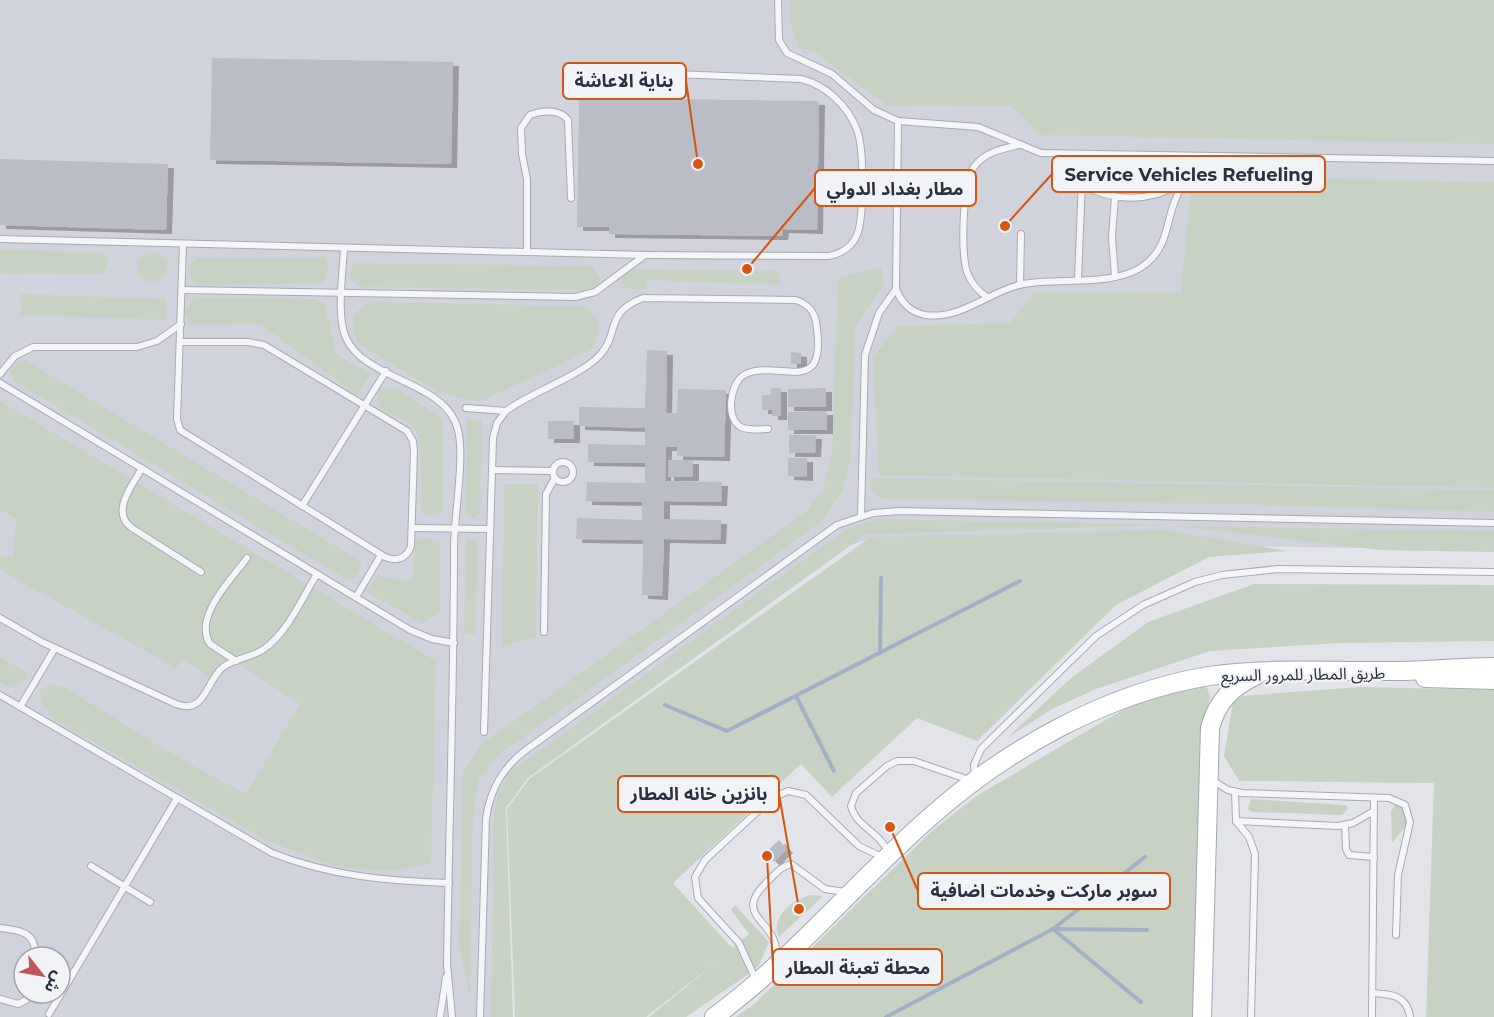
<svg xmlns="http://www.w3.org/2000/svg" width="1494" height="1017" font-family="Montserrat,'Noto Sans Arabic',sans-serif">
  <style>
    .built { fill: #d0d3db; fill-rule: evenodd }
    .green { fill: #c7d2c4 }
    .lines { fill: none; stroke-linecap: round; stroke-linejoin: round }
    .stream { stroke: #a1b0c5; stroke-width: 4 }
    .building { fill: #babdc5; filter: url(#shadow) }
    .service-casing { stroke: #a8abb3; stroke-width: 8 }
    .primary-casing { stroke: #a2a8b3; stroke-width: 20 }
    .service { stroke: #f4f5f8; stroke-width: 6 }
    .primary { stroke: #fff; stroke-width: 18 }
    .labels { text-anchor: middle; stroke-width: 4.5; stroke-linejoin: round; paint-order: stroke }
    .street-label { font-size: 16px; fill: #2c313f; stroke: #f1f3f6 }
    .leader { fill: none; stroke: #d55511; stroke-width: 2 }
    .callout-dot { fill: #d55511; stroke: #f1f3f6; stroke-width: 2 }
    .callout { fill: #f1f3f6; stroke: #d55511; stroke-width: 2 }
    .callout-label { font-size: 18px; text-anchor: middle; font-weight: bold; fill: #2c313f }
  </style>
  <defs>
    <filter id="shadow"><feDropShadow dx="6" dy="4" stdDeviation="0" flood-color="#0004"/></filter>
  </defs>
  <rect width="100%" height="100%" fill="#e2e4e9"/>
  <path class="built" d="M0 0H1494V550L870 540 860 542 850 546 506 792 499 1017H0ZM24 957H60V993H24Z"/>
  <g class="green">
    <polygon points="790,0 1494,0 1494,144 1040,135 1012,106 886,105 815,52 799,47 791,26"/>
    <polygon points="1202,176 1494,182 1494,488 879,475 873,358 897,326 1010,323 1035,292 1181,293 1191,184"/>
    <polygon points="0,249 103,253 109,260 103,274 0,273"/>
    <circle cx="152" cy="267" r="15"/>
    <polygon points="198,257 326,257 329,266 322,283 198,285 190,277 187,267"/>
    <polygon points="353,263 593,266 600,279 594,290 360,287 349,278"/>
    <polygon points="881,267 885,283 855,328 851,458 842,492 821,522 500,754 479,779 473,813 470,995 459,946 463,772 479,746 807,511 823,490 832,454 838,278"/>
    <polygon points="629,269 781,271 779,285 647,280 646,289 627,289 620,278"/>
    <polygon points="20,294 167,299 165,320 21,315"/>
    <polygon points="195,297 315,299 324,304 337,355 371,374 357,395 260,324 194,325 188,322 185,311"/>
    <path d="M370 302 584 306C601 316 602 333 592 349L479 402 438 392 359 344C348 326 351 311 370 302Z"/>
    <polygon points="25,360 362,562 355,577 350,581 344,578 14,381 10,372 15,364"/>
    <path d="M388 387 397 389 440 417 443 424V510C436 517 429 518 421 511 421 492 425 442 414 428 401 412 374 419 379 391Z"/>
    <polygon points="0,401 436,661 431,863 393,871 337,867 268,841 52,718 41,701 40,690 53,684 69,690 177,757 246,794 300,704 231,659 213,679 183,660 176,668 0,570 0,555 13,558 16,519 0,510"/>
    <polygon points="467,419 482,421 480,514 473,519 466,514"/>
    <polygon points="870,478 1494,490 1494,512 1228,504 882,499 870,489"/>
    <polygon points="504,484 538,484 536,637 502,646"/>
    <polygon points="876,519 1170,525 866,534 528,778 506,808 513,1017 491,1017 494,814 498,794 509,773 845,530"/>
    <polygon points="1179,526 1494,531 1494,552 1379,550"/>
    <polygon points="1166,530 1288,551 1209,557 1116,605 977,741 917,718 832,797 801,764 673,883 732,948 749,934 731,910 735,905 769,942 759,965 753,971 686,1017 649,1017 719,960 646,1017 515,1017 507,809 529,779 871,537"/>
    <polygon points="428,538 440,543 440,612 423,623 366,592 378,574 387,578 412,582 414,548 417,540"/>
    <polygon points="469,538 477,541 476,632 472,635 464,632 466,543"/>
    <polygon points="1254,584 1494,585 1494,641 1339,643 1210,651 1096,689 1052,709 1007,738 1071,678 1148,622"/>
    <polygon points="0,657 29,674 26,680 10,688 0,682"/>
    <polygon points="1205,683 1210,696 1204,731 1194,1017 736,1017 754,1004 933,830 978,795 1126,708 1182,688"/>
    <polygon points="1360,687 1494,690 1494,1017 1426,1017 1434,783 1239,781 1224,756 1233,703 1242,696"/>
    <polygon points="1251,799 1346,805 1348,809 1342,815 1252,812 1248,809"/>
    <polygon points="1398,802 1411,809 1411,820 1392,843 1391,811"/>
    <path d="M811 895 823 896 779 937C769 918 793 899 811 895Z"/>
  </g>
  <g class="lines">
    <g class="stream">
      <polyline points="880,652 881,578"/>
      <polyline points="796,696 834,771"/>
      <polyline points="665,705 727,731 1020,581"/>
      <polyline points="1053,929 1141,1002"/>
      <polyline points="1054,929 1147,930"/>
      <polyline points="886,1017 1053,929 1145,857"/>
    </g>
  </g>
  <g class="building">
    <polygon points="212,58 453,62 451,164 210,160"/>
    <polygon points="579,98 819,101 817,230 783,229 782,236 609,234 609,227 577,227"/>
    <polygon points="0,159 168,164 166,230 0,225"/>
    <polygon points="647,350 667,351 666,413 677,413 678,389 726,390 724,457 677,456 677,447 666,447 665,481 722,482 721,502 664,501 664,519 721,520 720,540 664,539 662,596 642,595 643,540 576,539 577,518 642,520 642,502 586,501 587,482 645,483 645,463 588,462 588,444 645,445 645,428 579,426 579,407 645,408"/>
    <polygon points="791,352 801,353 801,364 791,364"/>
    <polygon points="771,388 781,388 781,416 772,416 772,410 762,410 762,395 771,395"/>
    <polygon points="826,388 826,407 788,407 788,389"/>
    <polygon points="827,411 827,430 788,430 788,412"/>
    <rect x="548" y="421" width="26" height="18"/>
    <polygon points="789,435 816,435 815,453 789,453"/>
    <polygon points="788,458 807,458 807,477 788,476"/>
    <rect x="668" y="460" width="25" height="17"/>
    <polygon points="779,840 787,849 774,862 765,853"/>
  </g>
  <g class="lines">
    <defs>
      <g id="service">
        <polyline points="778,0 779,40 787,53 832,74 874,110 898,121 978,127 1041,153 1494,161"/>
        <path d="M898 121 896 289C901 302 910 312 925 315 962 320 989 291 1023 284 1061 277 1118 288 1147 263 1166 247 1166 227 1173 206 1179 187 1190 171 1204 156"/>
        <path d="M1081 185C1115 202 1150 202 1183 183"/>
        <polyline points="1115,197 1112,237 1115,277"/>
        <path d="M0 239 645 255 829 256C840 254 849 249 855 239 865 224 864 148 857 130 848 106 826 85 801 79L622 72"/>
        <path d="M344 248C343 272 336 316 346 338 365 381 447 381 458 430 465 458 454 516 454 548 454 686 449 825 447 964L452 1017"/>
        <path d="M527 251V179L522 154 521 128 530 115C542 110 560 109 568 120L571 198"/>
        <polyline points="1078,279 1083,155"/>
        <polyline points="1020,285 1021,234"/>
        <polyline points="182,290 575,297 595,292 645,255"/>
        <path d="M987 297C978 291 971 283 967 272 961 253 962 183 974 167 984 152 1002 149 1019 145"/>
        <path d="M180 342H248L264 345 407 431 413 441 414 452 411 546C407 558 397 562 385 557L180 430 177 419 183 244"/>
        <polyline points="0,374 15,356 33,347 137,347 157,341 181,324"/>
        <polyline points="0,383 410,630 432,639 454,643"/>
        <polyline points="466,408 506,411"/>
        <circle cx="563" cy="472" r="10"/>
        <path d="M142 468C132 486 110 512 132 528L201 572"/>
        <polyline points="492,470 553,471"/>
        <polyline points="302,506 386,371"/>
        <polyline points="861,516 865,355 879,313 896,289"/>
        <polyline points="412,528 490,529"/>
        <polyline points="356,597 381,555"/>
        <path d="M0 618 42 642 176 704C205 715 206 682 222 668 234 658 251 658 264 649 288 632 302 598 317 574"/>
        <polyline points="544,632 546,494 555,478"/>
        <path d="M236 661 210 644C193 617 231 580 247 558"/>
        <path d="M0 695 272 853C330 876 387 881 449 883"/>
        <polyline points="20,707 55,648"/>
        <path d="M484 732 493 438 497 423 506 411C531 392 581 376 600 355 620 333 604 313 643 298L796 300C807 304 814 310 816 322 829 402 778 357 744 375 730 383 725 419 741 427 749 431 760 429 768 429"/>
        <polyline points="975,778 974,765 981,749 1096,636 1143,605 1195,582 1222,575 1278,569 1494,572"/>
        <polyline points="1212,780 1228,790 1242,793 1389,798 1405,805 1410,822 1398,875 1396,935"/>
        <polyline points="1235,792 1236,821 1249,837 1255,854 1251,1017"/>
        <polyline points="1236,821 1338,826 1353,823 1374,811"/>
        <polyline points="1345,825 1346,849 1349,855 1374,857"/>
        <path d="M888 852C880 832 856 827 851 806L856 793 887 766 897 761H914L972 781"/>
        <polyline points="91,866 150,902"/>
        <path d="M0 928C20 930 37 932 35 957"/>
        <path d="M776 960C782 918 727 919 769 880 776 873 782 866 791 864L825 889 845 892"/>
        <polyline points="756,980 739,943 698,898 695,877 705,860 772,798 788,791 806,795 859,846 882,857"/>
        <path d="M1372 993C1391 994 1407 995 1410 1017"/>
        <polyline points="0,999 18,1004 26,1000 30,993"/>
        <polyline points="49,1014 176,800"/>
        <polyline points="440,1017 446,977"/>
        <path d="M480 1017 486 819C490 790 502 768 526 750L837 525 873 513 899 511 1494 523"/>
        <polyline points="1372,1017 1374,798"/>
      </g>
      <g id="primary">
        <polyline points="1425,678 1494,680"/>
        <path d="M714 1017C793 959 856 882 930 817 1007 749 1106 693 1209 676 1271 667 1333 672 1395 671 1428 671 1461 667 1494 667"/>
        <path d="M1202 1017 1210 728C1217 701 1232 687 1257 675"/>
      </g>
    </defs>
    <use href="#service" class="service-casing"/>
    <use href="#primary" class="primary-casing"/>
    <use href="#service" class="service"/>
    <use href="#primary" class="primary"/>
  </g>
  <g class="labels">
    <g class="street-label">
      <text transform="translate(1303 674) rotate(-1)" y="6">طريق المطار للمرور السريع</text>
    </g>
  </g>
  <path class="leader" d="M698 164L686 81M1005 226L1052 174M747 269L815 188M799 909L779 794M890 827L918 891M767 856L773 967"/>
  <g class="callout-dot">
    <circle cx="698" cy="164" r="6"/>
    <circle cx="1005" cy="226" r="6"/>
    <circle cx="747" cy="269" r="6"/>
    <circle cx="799" cy="909" r="6"/>
    <circle cx="890" cy="827" r="6"/>
    <circle cx="767" cy="856" r="6"/>
  </g>
  <g class="callout">
    <rect x="563" y="63" width="123" height="36" rx="6"/>
    <rect x="1052" y="156" width="273" height="36" rx="6"/>
    <rect x="815" y="170" width="161" height="36" rx="6"/>
    <rect x="618" y="776" width="161" height="36" rx="6"/>
    <rect x="918" y="873" width="252" height="36" rx="6"/>
    <rect x="773" y="949" width="169" height="36" rx="6"/>
  </g>
  <g class="callout-label">
    <text x="624" y="87">بناية الاعاشة</text>
    <text x="1189" y="181">Service Vehicles Refueling</text>
    <text x="895" y="195">مطار بغداد الدولي</text>
    <text x="699" y="800">بانزين خانه المطار</text>
    <text x="1044" y="897">سوبر ماركت وخدمات اضافية</text>
    <text x="858" y="974">محطة تعبئة المطار</text>
  </g>
  <g transform="translate(42 975) rotate(121)"><circle r="28" fill="#f1f3f6" stroke="#a2a5ad" stroke-width="1.5"/>
  <path d="M0-4.5L10 22L0 15L-10 22Z" fill="#c1545d"/>
  <text y="-9" font-size="16" font-weight="bold" text-anchor="middle" fill="#2c313f">ش</text>
  </g>
</svg>
